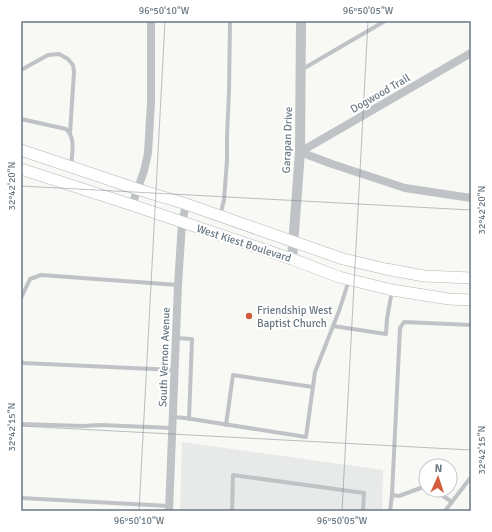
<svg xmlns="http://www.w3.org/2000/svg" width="492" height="532" font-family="Signika,sans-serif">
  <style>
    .built { fill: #e8e9e9 }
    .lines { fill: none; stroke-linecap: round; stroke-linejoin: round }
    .secondary-casing { stroke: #b2b7bb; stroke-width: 12 }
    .service { stroke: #bfc3c6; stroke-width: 4 }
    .minor { stroke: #bfc3c6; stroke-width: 8 }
    .tertiary { stroke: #bfc3c6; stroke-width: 10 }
    .secondary { stroke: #fff; stroke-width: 11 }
    .ticks { fill: none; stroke: #6a7883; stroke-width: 1; stroke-opacity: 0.45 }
    .poi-dot { fill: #d25c3b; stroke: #fff; stroke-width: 1.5 }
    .labels { text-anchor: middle; stroke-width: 4; stroke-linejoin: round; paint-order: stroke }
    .street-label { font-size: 11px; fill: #6a7883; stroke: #fff }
    .poi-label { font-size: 11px; fill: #6a7883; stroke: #fff; text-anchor: start }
    .neatline { fill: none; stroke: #6a7883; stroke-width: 1.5 }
    .ticks-label { font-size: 10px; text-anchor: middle; fill: #6a7883 }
  </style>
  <rect width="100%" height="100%" fill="#f8f8f5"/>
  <polygon class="built" points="182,442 383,470 382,511 180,511"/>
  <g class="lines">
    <defs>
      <g id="secondary">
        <polyline points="21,150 137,189 186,204 343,259 386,269 424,276 471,278"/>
        <polyline points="21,169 132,205 292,259 339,277 392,290 449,299 471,300"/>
      </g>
    </defs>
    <use href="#secondary" class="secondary-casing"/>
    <g class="service">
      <polyline points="21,70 48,55 59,54 68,59 73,65 74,72 70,133"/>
      <polyline points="301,70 385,21"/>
      <path d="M21 119 66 129C76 138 72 153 71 166"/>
      <polyline points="220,216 224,200 227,160 227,137 229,91 230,21"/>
      <polyline points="21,298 30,279 41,275 178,285"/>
      <polyline points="333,326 386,334 387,319 392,290"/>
      <polyline points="176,338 192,339 189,419"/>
      <polyline points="21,361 23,363 175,370"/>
      <polyline points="173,417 185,418 306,437 315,372 339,311 349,280"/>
      <polyline points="21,424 83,426 101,425 172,428"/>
      <polyline points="226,425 233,375 313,387"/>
      <polyline points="434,490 452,502"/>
      <polyline points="392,495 399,496 426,486"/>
      <polyline points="21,498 169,506"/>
      <polyline points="232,511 233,475 364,493 363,511"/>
      <polyline points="390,511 392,495 400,328 404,322 471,325"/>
      <polyline points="445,511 471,477"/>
    </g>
    <g class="minor">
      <polyline points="300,152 471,53"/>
      <polyline points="300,152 332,164 405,188 471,198"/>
      <polyline points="132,205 144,171 148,153 151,103 151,21"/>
      <polyline points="169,511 178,285 182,223 186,204"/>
    </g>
    <polyline class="tertiary" points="292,259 300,152 301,21"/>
    <use href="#secondary" class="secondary"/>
  </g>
  <path class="ticks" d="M21 186 471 210M21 426 471 450M139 511 165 21M342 511 368 21"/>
  <circle class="poi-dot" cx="249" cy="316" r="4"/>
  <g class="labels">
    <g class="street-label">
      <text transform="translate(380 93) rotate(-30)" y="4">Dogwood Trail</text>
      <text transform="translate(287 140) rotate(-88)" y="4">Garapan Drive</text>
      <text transform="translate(244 243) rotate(18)" y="4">West Kiest Boulevard</text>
      <text transform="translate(164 357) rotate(-88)" y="4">South Vernon Avenue</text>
    </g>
    <g class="poi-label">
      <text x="257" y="314">Friendship West<tspan x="257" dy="13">Baptist Church</tspan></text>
    </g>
  </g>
  <rect width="492" height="532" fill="none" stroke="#ffffff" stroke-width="44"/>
  <g transform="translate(438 478) rotate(3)"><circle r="19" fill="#ffffff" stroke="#c3c9cd"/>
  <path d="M0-3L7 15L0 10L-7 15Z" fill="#d25c3b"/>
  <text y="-6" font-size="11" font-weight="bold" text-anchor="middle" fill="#6a7883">N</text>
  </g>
  <rect x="22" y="22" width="448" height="488" class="neatline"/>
  <g class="ticks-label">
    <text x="164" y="14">96°50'10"W</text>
    <text x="368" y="14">96°50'05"W</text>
    <text transform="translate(11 186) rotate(-90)" y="4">32°42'20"N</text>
    <text transform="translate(481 210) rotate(-90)" y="4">32°42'20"N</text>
    <text transform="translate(11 427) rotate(-90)" y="4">32°42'15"N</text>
    <text transform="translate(481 450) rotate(-90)" y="4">32°42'15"N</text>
    <text x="139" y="524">96°50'10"W</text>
    <text x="342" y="524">96°50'05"W</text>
  </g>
</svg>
